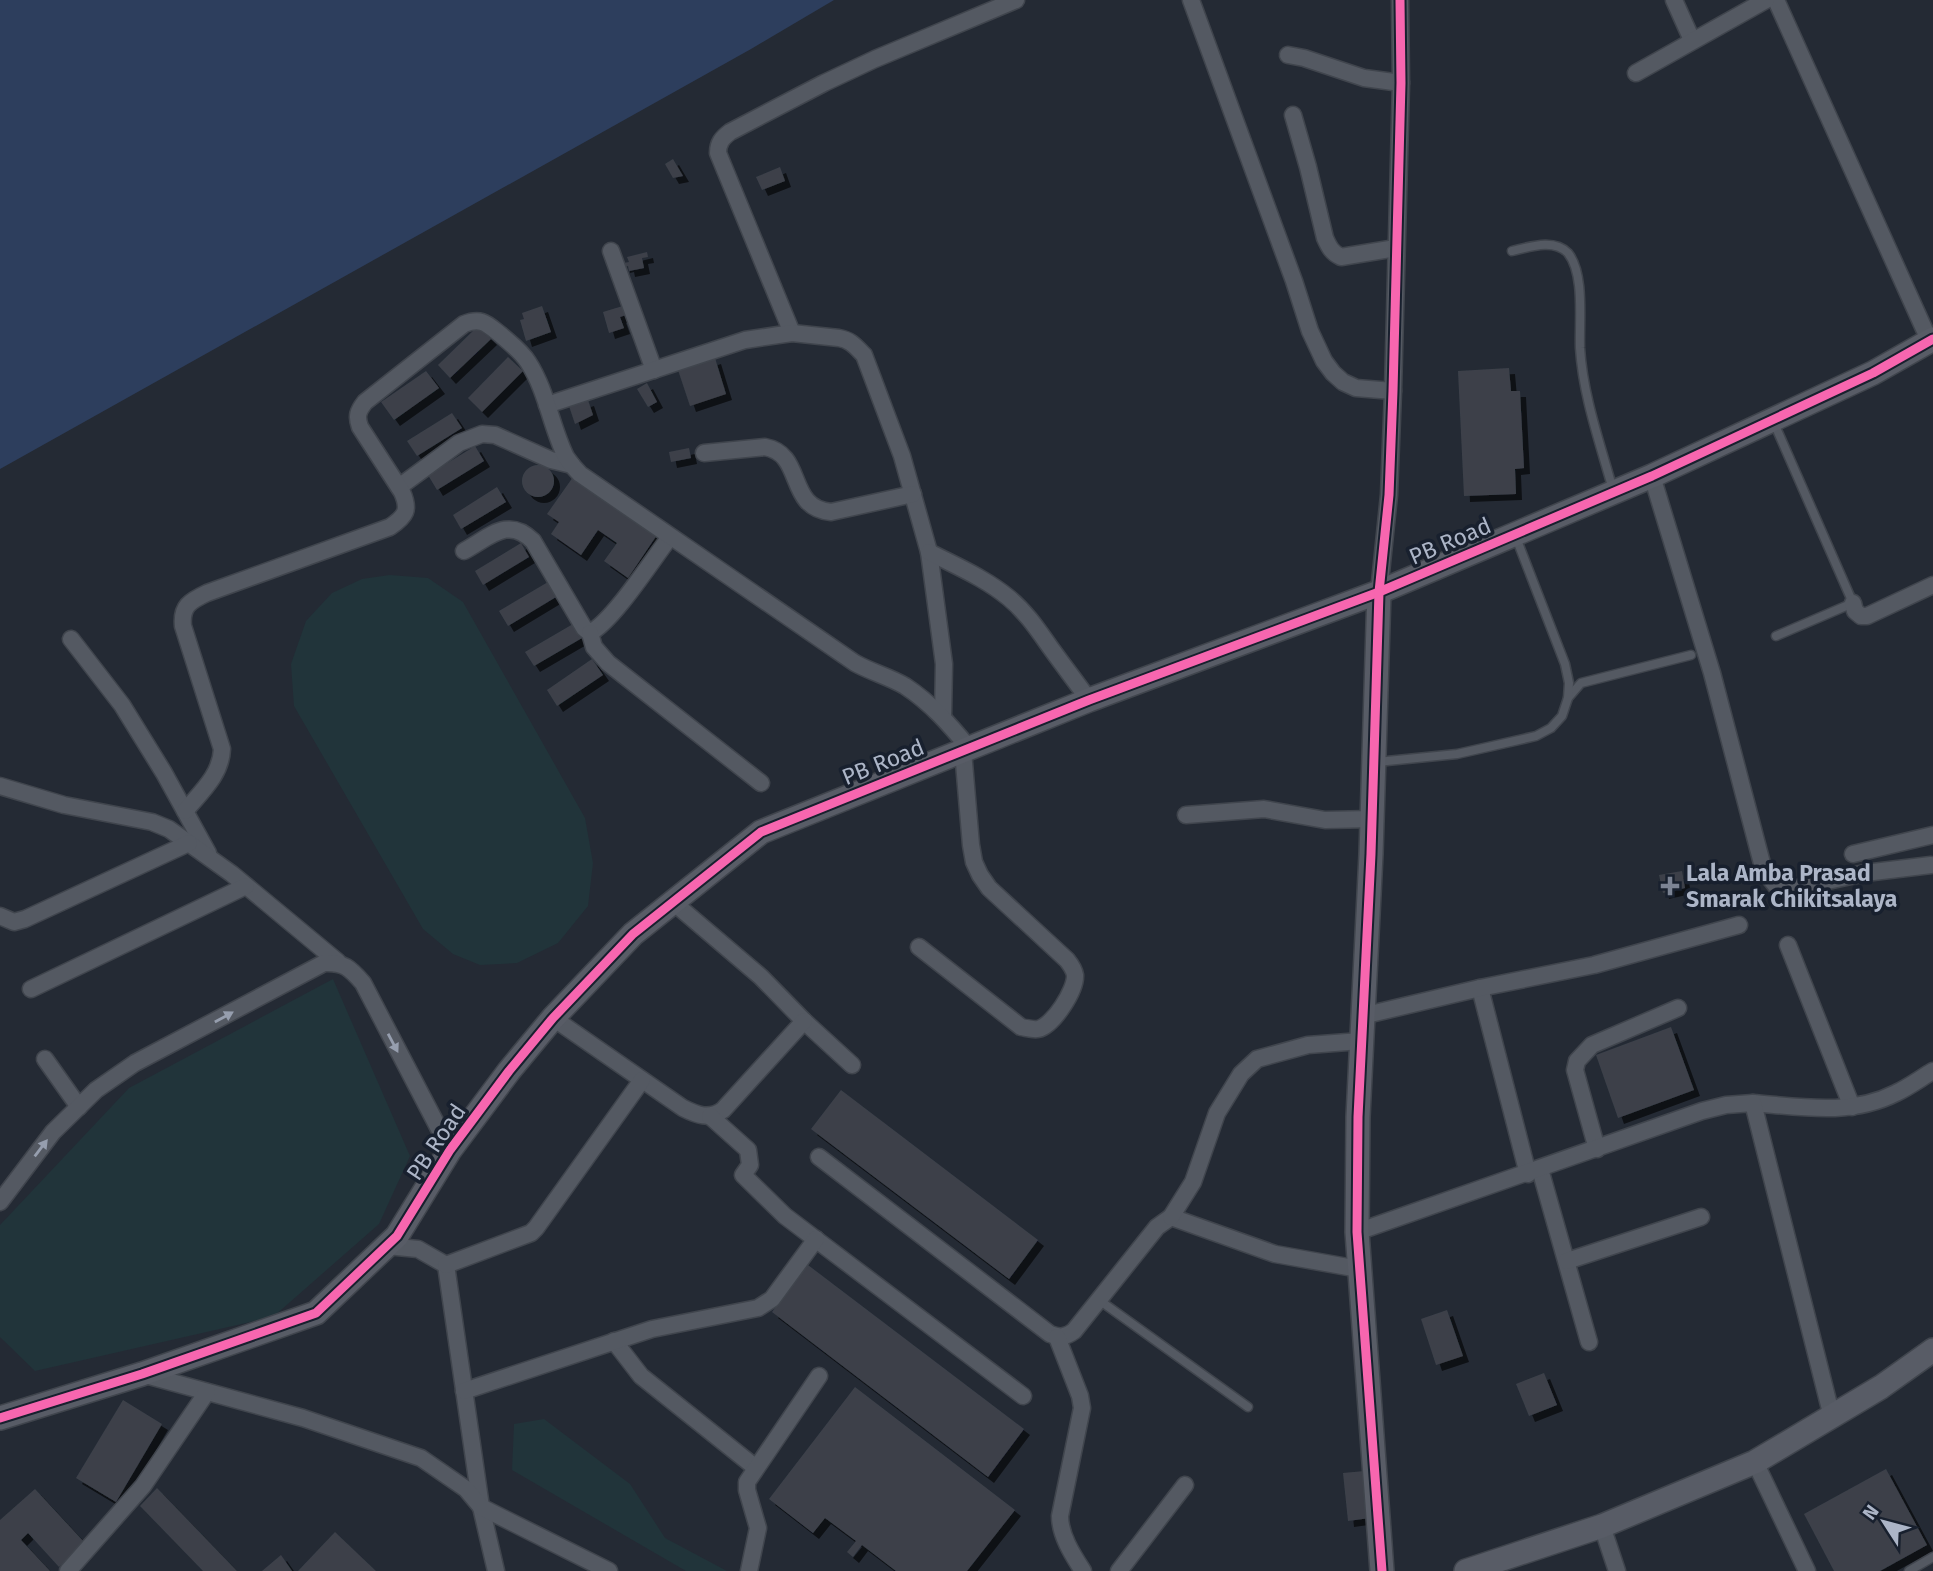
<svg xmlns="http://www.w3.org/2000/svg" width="1933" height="1571" font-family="'Fira Sans',sans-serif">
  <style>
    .green { fill: #21343a }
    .water { fill: #2d3e5d }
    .building { fill: #3c414a; filter: url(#shadow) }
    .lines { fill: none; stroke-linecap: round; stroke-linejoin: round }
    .lane-casing { stroke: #40454d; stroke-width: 11 }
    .street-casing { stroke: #40454d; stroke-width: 19 }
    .secondary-casing { stroke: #40454d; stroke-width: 26 }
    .lane { stroke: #545962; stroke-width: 8 }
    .street { stroke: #545962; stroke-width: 16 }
    .secondary { stroke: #585c66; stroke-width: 23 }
    .cycleway-casing { stroke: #18202e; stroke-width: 13 }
    .cycleway { stroke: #f766af; stroke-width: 9 }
    .oneway { fill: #969eae }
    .poi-dot { fill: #7c8494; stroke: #18202e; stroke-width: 2.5 }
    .labels { text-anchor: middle; stroke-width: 7; stroke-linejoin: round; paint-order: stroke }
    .street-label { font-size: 23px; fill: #acb5c7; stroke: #18202e }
    .poi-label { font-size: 23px; font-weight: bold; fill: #acb5c7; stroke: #18202e; text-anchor: start }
  </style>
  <defs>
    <filter id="shadow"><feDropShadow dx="6" dy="6" stdDeviation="0" flood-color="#0009"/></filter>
  </defs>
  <rect width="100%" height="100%" fill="#242a34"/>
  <g class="green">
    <polygon points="390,575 428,578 463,602 585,818 593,863 588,906 558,943 517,963 480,965 453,954 423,929 294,706 291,664 306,621 332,593 362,579"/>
    <polygon points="333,979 410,1156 379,1224 273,1317 35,1371 0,1337 0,1225 129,1088"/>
    <polygon points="544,1419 630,1484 665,1538 727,1571 686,1571 512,1470 514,1424"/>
  </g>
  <polygon class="water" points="0,0 834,0 751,49 0,469"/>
  <g class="building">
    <polygon points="673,159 683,176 673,178 665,164"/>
    <polygon points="780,167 785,181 762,190 756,177"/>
    <polygon points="647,252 648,257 642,258 644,268 629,271 628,266 624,267 624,263 629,262 627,257"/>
    <polygon points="626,305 629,314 620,317 624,328 609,333 603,312"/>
    <polygon points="542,306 551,332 526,341 520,320 524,319 522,313"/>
    <polygon points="478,326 491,339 450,378 438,365"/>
    <polygon points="508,357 523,371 482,412 468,398"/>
    <polygon points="715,358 726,394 690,406 678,370"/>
    <polygon points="1509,368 1511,391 1520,391 1524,468 1515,469 1516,494 1464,496 1458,371"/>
    <polygon points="426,371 439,388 394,420 381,402"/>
    <polygon points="647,383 657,402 648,407 637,389"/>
    <polygon points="588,400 593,415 575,424 569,406"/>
    <polygon points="452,413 462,428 417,456 407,441"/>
    <polygon points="475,446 484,461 437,490 428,475"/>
    <polygon points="689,448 691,458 671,462 669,452"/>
    <circle cx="538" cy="481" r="16"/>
    <polygon points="573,477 657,535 628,578 604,561 617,543 598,530 581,555 551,534 559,522 547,514"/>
    <polygon points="497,487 506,502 461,529 453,515"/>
    <polygon points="521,543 529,557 483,585 475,571"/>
    <polygon points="548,582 556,597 508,626 499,611"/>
    <polygon points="573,624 582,638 534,666 525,652"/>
    <polygon points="592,659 603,675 557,706 547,690"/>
    <polygon points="1682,871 1685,888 1663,893 1659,875"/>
    <polygon points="1671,1027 1694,1090 1618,1118 1596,1055"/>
    <polygon points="841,1090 1038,1240 1009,1279 811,1129"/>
    <polygon points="808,1265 1024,1429 988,1477 772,1312"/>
    <polygon points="1447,1310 1463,1356 1436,1365 1421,1319"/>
    <polygon points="1544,1373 1557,1405 1529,1416 1516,1384"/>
    <polygon points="855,1387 1015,1510 967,1571 896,1571 862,1545 853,1557 847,1552 856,1541 825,1518 813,1533 769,1499"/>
    <polygon points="123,1400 162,1424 116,1502 76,1478"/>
    <polygon points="1886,1469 1927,1545 1880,1571 1834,1571 1804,1514"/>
    <polygon points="1365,1471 1370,1518 1348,1521 1343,1473"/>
    <polygon points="157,1488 237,1571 203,1571 140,1506"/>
    <polygon points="35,1489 85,1543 59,1567 28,1533 21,1540 50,1571 0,1571 0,1520"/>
    <polygon points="335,1532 376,1571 298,1571"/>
    <polygon points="281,1555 292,1571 262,1571"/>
  </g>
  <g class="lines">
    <defs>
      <g id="lane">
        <path d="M1512 251C1529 247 1554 238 1568 253 1585 274 1579 321 1580 348 1583 396 1600 443 1613 490"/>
        <polyline points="1774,423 1853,603 1776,636"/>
        <polyline points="1568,698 1581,683 1691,655"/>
        <polyline points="1377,762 1457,754 1536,736 1551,728 1562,716 1568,698 1569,683 1565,664 1515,535"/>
        <polyline points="1099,1300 1248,1407"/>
        <polyline points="1909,1571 1933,1557"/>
      </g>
      <g id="street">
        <polyline points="1191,0 1294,281 1310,331 1324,361 1333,373 1343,382 1356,388 1393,391"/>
        <polyline points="1674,0 1692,40"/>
        <polyline points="1776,0 1930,342"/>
        <polyline points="1288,55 1304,58 1364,78 1401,83"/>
        <polyline points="1636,73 1766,0"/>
        <path d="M1293 115 1308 167 1325 238C1329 247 1332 253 1341 257L1396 248"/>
        <polyline points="611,251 654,370"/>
        <path d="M792 333 718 153C718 143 722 138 730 132L824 83 875 59 1016 0"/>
        <path d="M547 405 745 340 792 333 839 338C851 340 856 347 864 355L902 456 929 552 944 664 943 716"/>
        <path d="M704 453 765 447C805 454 786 508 831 512L913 494"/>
        <polyline points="1652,476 1712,673 1764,871 1777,887 1790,889 1865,873 1931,865"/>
        <polyline points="399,487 459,443 482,434 495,435 551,460 572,465"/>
        <path d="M464 551C490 537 508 516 533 541L584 628 590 633C614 620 652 560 670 537"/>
        <path d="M929 552C956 566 985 578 1009 598 1026 612 1038 630 1050 647 1063 665 1076 682 1089 700"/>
        <polyline points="1379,592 1389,495 1393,391 1401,83 1400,0"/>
        <polyline points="1853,603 1855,611 1861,616 1867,616 1933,585"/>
        <polyline points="590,633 594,647 608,663 761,783"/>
        <polyline points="71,639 122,705 164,773 208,853"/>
        <polyline points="0,786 64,805 152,822 169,829 232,874 338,962"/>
        <path d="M185 811C201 792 221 775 222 749L183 626C181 606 190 601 207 593L390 527C406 516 410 510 402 492L360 427C356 416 358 411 365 402L464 324C482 317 487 324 501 335 511 344 521 351 528 362 547 391 551 427 566 457 570 463 575 469 580 474L855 663C871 672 890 677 905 686 931 703 950 725 969 748"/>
        <polyline points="1186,815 1264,809 1325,820 1373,819"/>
        <polyline points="1853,854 1933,835"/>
        <polyline points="673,902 761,977 804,1021 852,1065"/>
        <polyline points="0,916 14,922 25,919 189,843"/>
        <polyline points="1788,945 1852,1107"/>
        <path d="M919 947 1021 1027C1027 1028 1033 1030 1038 1029 1053 1026 1076 990 1075 975 1074 969 1071 965 1067 960L989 888 980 875 974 862 971 845 963 751"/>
        <polyline points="1480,988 1528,1174"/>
        <polyline points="31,989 246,886"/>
        <polyline points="1362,1016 1480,988 1594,965 1739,925"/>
        <path d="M553 1018 683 1108C697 1115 709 1120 723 1110L804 1021"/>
        <polyline points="45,1059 79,1107"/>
        <path d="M1753 1103C1801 1107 1851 1116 1896 1093 1909 1087 1921 1078 1933 1071"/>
        <polyline points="710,1116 748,1150 750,1165 743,1175 785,1216 1023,1396"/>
        <polyline points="1597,1149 1575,1070 1577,1061 1592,1045 1678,1008"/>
        <path d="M819 1157 1050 1334C1060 1338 1066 1337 1074 1331L1157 1227 1171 1217 1275 1254 1359 1269"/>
        <polyline points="1540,1169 1589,1342"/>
        <path d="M0 1202 53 1132 96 1090 135 1063 324 963C344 962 350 968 363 983L450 1150"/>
        <polyline points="1171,1217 1193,1182 1217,1113 1241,1074 1257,1059 1308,1045 1361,1041"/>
        <polyline points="1357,1232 1702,1111 1726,1105 1753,1103 1832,1417"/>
        <polyline points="387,1246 418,1249 446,1265 481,1507 496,1571"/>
        <polyline points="1567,1261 1701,1217"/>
        <polyline points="446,1265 531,1233 536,1228 642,1080"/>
        <path d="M1057 1337 1080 1396 1082 1408 1060 1516C1060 1535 1072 1554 1083 1571"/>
        <polyline points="614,1341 641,1376 756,1468"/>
        <polyline points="142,1374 303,1418 421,1458 466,1489 481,1507 609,1571"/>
        <polyline points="464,1391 652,1329 758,1308 772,1299 816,1239"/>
        <polyline points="1755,1462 1807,1571"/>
        <polyline points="1602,1526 1617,1571"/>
        <polyline points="68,1571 143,1486 207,1392"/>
        <polyline points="749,1571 758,1528 747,1490 747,1482 819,1376"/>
        <polyline points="1119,1571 1185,1485"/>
      </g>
      <g id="secondary">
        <polyline points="1379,592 1371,854 1358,1117 1357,1232 1382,1571"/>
        <polyline points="0,1418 142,1374 316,1313 397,1236 450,1150 509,1071 553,1018 633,934 761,832 1089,700 1379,592 1652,476 1873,373 1933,339"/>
        <polyline points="1466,1571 1602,1526 1755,1462 1881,1387 1933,1350"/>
      </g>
    </defs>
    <use href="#lane" class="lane-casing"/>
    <use href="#street" class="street-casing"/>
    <use href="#secondary" class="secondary-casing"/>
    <use href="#lane" class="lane"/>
    <use href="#street" class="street"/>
    <use href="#secondary" class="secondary"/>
    <defs>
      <g id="cycleway">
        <polyline points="0,1418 142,1374 316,1313 397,1236 450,1150 509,1071 553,1018 633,934 761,832 1089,700 1379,592 1652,476 1873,373 1933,339"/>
        <polyline points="1382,1571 1357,1232 1358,1117 1371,854 1379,592 1389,495 1393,391 1401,83 1400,0"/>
      </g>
    </defs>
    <use href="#cycleway" class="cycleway-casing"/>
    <use href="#cycleway" class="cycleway"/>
  </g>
  <defs><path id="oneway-solid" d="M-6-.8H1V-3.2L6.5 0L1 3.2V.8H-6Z" transform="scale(1.75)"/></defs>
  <g class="oneway">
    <use href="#oneway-solid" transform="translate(224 1017) rotate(-29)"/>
    <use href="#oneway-solid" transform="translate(393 1043) rotate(62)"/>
    <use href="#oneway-solid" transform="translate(41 1148) rotate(-53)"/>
  </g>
  <path class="poi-dot" d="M1666.5 875.5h7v7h7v7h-7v7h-7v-7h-7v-7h7z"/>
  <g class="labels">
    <g class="street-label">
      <text transform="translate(1450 541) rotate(-23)" y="8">PB Road</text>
      <text transform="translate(883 762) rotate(-22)" y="8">PB Road</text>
      <text transform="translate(436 1142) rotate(-56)" y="8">PB Road</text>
    </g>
    <g class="poi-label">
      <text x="1686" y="881">Lala Amba Prasad<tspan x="1686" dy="26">Smarak Chikitsalaya</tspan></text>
    </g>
  </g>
  <g transform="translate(1884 1522) rotate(306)" stroke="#18202e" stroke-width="5" paint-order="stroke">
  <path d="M0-5L12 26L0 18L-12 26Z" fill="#acb5c7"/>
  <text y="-10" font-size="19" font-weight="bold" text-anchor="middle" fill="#acb5c7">N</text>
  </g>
</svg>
